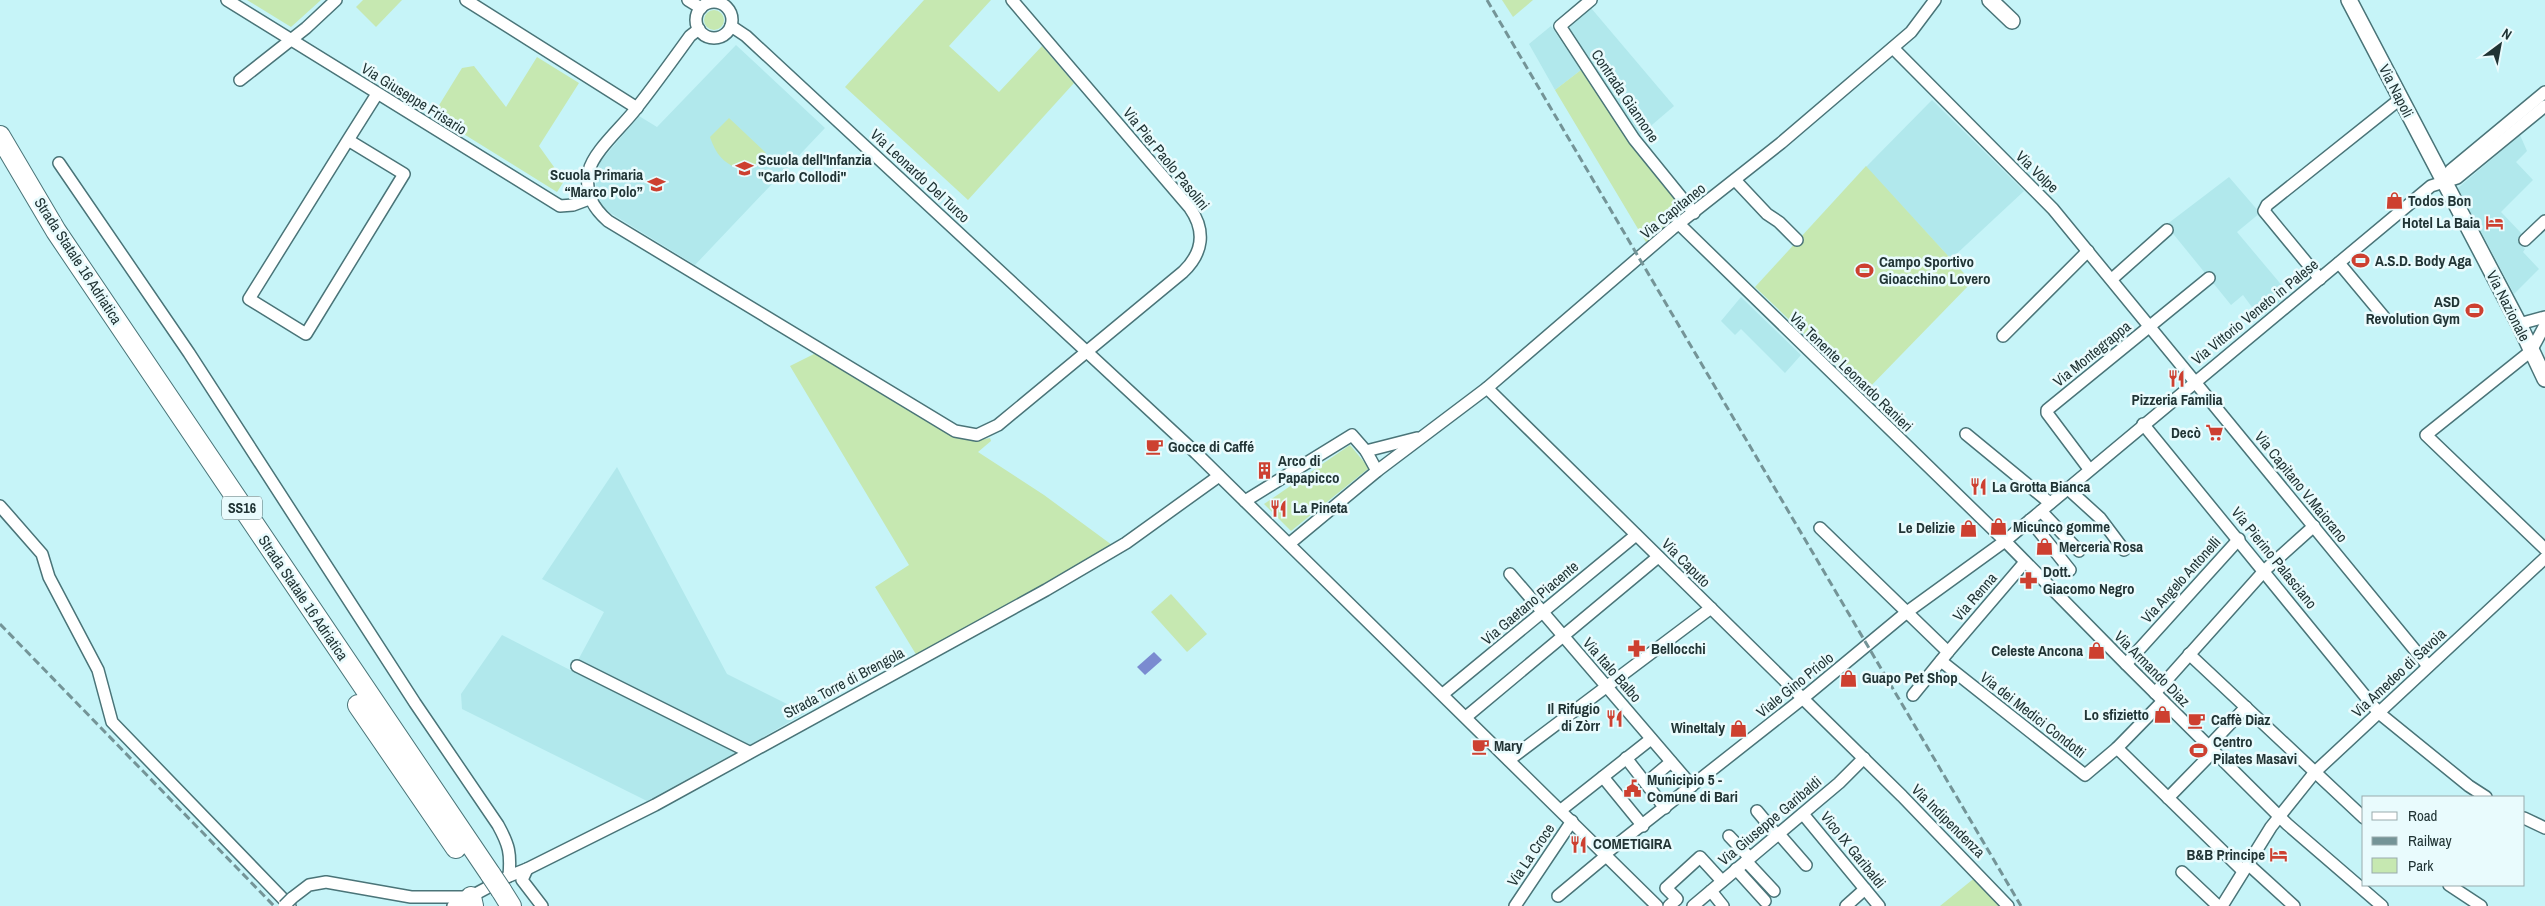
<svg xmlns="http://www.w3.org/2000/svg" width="2545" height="906" font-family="'Archivo Narrow',sans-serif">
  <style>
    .built { fill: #b1e8ec }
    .green { fill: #c6e8b1 }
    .water { fill: #7a8bd0 }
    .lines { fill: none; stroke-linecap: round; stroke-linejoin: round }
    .street-casing { stroke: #4a7478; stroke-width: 14 }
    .secondary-casing { stroke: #4a7478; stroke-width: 18 }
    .highway-casing { stroke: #4a7478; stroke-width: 22 }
    .street { stroke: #fff; stroke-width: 11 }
    .secondary { stroke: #fff; stroke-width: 15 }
    .highway { stroke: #fff; stroke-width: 20 }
    .rail { stroke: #749497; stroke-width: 3; stroke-dasharray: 8 4; stroke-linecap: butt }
    .street-bridge-casing { stroke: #4a7478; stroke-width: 14; stroke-linecap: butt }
    .highway-bridge-casing { stroke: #4a7478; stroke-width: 22; stroke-linecap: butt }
    .street-bridge { stroke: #fff; stroke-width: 11 }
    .highway-bridge { stroke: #fff; stroke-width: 20 }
    .labels { text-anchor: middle; stroke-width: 5; stroke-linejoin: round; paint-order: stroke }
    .shield { fill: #e9fbfd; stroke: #5d7071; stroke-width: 1 }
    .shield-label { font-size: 14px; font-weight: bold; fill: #213435 }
    .street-label { font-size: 15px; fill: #213435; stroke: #e9fbfd }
    .poi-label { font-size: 15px; font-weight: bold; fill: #213435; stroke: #e9fbfd; text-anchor: start }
  </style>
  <rect width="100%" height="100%" fill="#c6f4f8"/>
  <g class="built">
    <polygon points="1591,8 1674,106 1639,136 1569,32 1571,25"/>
    <polygon points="1551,26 1581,70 1555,90 1529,44"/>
    <polygon points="736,45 825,128 695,265 612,214 603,206 596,192 596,176 600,162 639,116 657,127"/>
    <polygon points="1932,100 2024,191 1951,259 1866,167"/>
    <polygon points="2520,135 2527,151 2516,162 2533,180 2501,212 2522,234 2522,246 2525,249 2523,252 2539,269 2514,294 2458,188"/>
    <polygon points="2229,177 2260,213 2237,232 2289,294 2260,318 2243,295 2231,305 2166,225"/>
    <polygon points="1741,297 1801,355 1785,373 1741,329 1735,335 1721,321"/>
    <polygon points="617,467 727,674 805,713 746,747 577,662 604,612 542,579"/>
    <polygon points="502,635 572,671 574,668 739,751 647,801 462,709 461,694"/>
  </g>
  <g class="green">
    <polygon points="247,0 321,0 291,27"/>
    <polygon points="363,0 402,0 376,27 356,7"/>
    <polygon points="924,0 991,0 949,46 999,92 1042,46 1074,83 968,200 845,87"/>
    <polygon points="1502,0 1533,0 1513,17"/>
    <circle cx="714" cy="20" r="10"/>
    <polygon points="537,57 579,83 539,146 564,181 557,192 433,115 462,68 474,66 506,107"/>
    <polygon points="1581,70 1632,146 1679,202 1678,218 1647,244 1555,90"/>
    <path d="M729 118 766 153 748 172C727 166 717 158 710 137Z"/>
    <polygon points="1866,166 1972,282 1865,392 1755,287"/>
    <polygon points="816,353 953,436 973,441 990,438 991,441 978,452 1044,495 1112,545 917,656 875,587 909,565 790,366"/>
    <polygon points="1350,445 1369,468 1291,531 1264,504"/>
    <polygon points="1171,594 1207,634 1187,652 1151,612"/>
    <polygon points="1977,876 2004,906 1940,906"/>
  </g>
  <polygon class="water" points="1154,652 1162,660 1145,675 1137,667"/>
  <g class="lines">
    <defs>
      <g id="street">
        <polyline points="227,0 560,206 573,205 589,199"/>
        <polyline points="466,0 637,108"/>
        <polyline points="688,0 701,8"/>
        <polyline points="1591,0 1560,26 1634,139 1694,213"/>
        <circle cx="714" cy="20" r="18"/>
        <polyline points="731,26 746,36 1196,453 1657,906"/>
        <path d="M699 29 690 36C672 61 654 86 635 110 622 127 593 152 589 171 584 193 593 208 608 221L955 431 977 435 998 425 1183 272C1203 253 1206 231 1190 208L1012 0"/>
        <polyline points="1893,48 2053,209 2428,666"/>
        <polyline points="240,80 306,28 336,0"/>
        <polyline points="348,140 404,174 306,334 249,299 348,140 377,94"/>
        <path d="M59 163 189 353 415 703 498 825C509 845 511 853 509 876"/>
        <polyline points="1735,180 1767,214 1779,222 1797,240"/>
        <polyline points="2443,181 2451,170 2545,92"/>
        <polyline points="1678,223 2005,541 2126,664 2287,824 2382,906"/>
        <polyline points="2525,240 2545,221"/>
        <polyline points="2339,263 2384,317"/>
        <polyline points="2112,279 2167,230"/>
        <polyline points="2320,279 2264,211 2267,205 2400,99"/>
        <polyline points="2519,324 2545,317"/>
        <polyline points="2545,325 2531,351 2426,435 2545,549"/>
        <polyline points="2003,336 2088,251"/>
        <polyline points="1487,388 1902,796 2008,906"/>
        <polyline points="2143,424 2379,713 2469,786 2486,797"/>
        <polyline points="1966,434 2050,503"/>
        <polyline points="1366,451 1417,438"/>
        <polyline points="2089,469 2047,413 2047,410 2209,278"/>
        <polyline points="2067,488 2100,518 2124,550"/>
        <polyline points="1245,501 1352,435 1366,451 1377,471"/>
        <polyline points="0,506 42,554 49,577 98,670 112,722 290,906"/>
        <polyline points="2041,511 2079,551"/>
        <polyline points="2030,520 2070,570"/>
        <polyline points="1820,528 1948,652 1913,695"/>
        <polyline points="1289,544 1377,471 1487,388 1672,229 1781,143 1911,32 1935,0"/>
        <polyline points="1510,574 1692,786"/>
        <polyline points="1948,652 2025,562"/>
        <polyline points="2189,654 2364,818"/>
        <polyline points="1941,661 2085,775 2117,748 2163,701"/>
        <polyline points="2126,664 2239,539"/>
        <polyline points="577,666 749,752"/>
        <polyline points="2155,693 2265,570 2314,526"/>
        <polyline points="1443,694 1636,535"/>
        <polyline points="1466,717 1658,557"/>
        <polyline points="2209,746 2246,707"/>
        <polyline points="2117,748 2242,870"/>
        <polyline points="1626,758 1665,808"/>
        <polyline points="1509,760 1711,608"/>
        <polyline points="1603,777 1643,826"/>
        <polyline points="1646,783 1671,762"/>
        <polyline points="2168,798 2214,751"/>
        <polyline points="1561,810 1651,739"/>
        <polyline points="1757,811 1777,835"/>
        <polyline points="1803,814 1879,906"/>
        <polyline points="2524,818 2545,828"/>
        <polyline points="1779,834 1806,865"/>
        <polyline points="1729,836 1750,858"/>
        <polyline points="1605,854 1802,699 1907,612 2005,541 2431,186 2457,178 2545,106"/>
        <polyline points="1746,861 1774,891"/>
        <polyline points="2249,865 2294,906"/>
        <polyline points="527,869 522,880 542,906"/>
        <polyline points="1736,869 1765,901"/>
        <polyline points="2182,872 2218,906"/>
        <polyline points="2449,885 2481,906"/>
        <polyline points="1711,891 1723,906"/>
        <polyline points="1558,896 1606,856"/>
        <polyline points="292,898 309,885 326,882 411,897 469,897"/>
        <polyline points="453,906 509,876 527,869 655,805 1046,590 1126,543 1219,476"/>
        <polyline points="1515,906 1572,821"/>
        <polyline points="1669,906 1677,899 1666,888 1700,857 1722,881"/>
        <polyline points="1693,906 1839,783 1864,758"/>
        <polyline points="1846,906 1865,889"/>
        <polyline points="2222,906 2271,827 2315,772 2545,558"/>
      </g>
      <g id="secondary">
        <polyline points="1990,0 2012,21"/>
        <polyline points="2349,0 2519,324 2545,379"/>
      </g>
      <g id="highway">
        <polyline points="0,136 56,231 491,875"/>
        <polyline points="358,705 456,848"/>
        <polyline points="501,890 511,906"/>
        <polyline points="471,897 473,906"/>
      </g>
    </defs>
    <use href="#street" class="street-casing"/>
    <use href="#secondary" class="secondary-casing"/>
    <use href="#highway" class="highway-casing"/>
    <use href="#street" class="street"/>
    <use href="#secondary" class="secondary"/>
    <use href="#highway" class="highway"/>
    <g class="rail">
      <polyline points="1487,0 2021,906"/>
      <polyline points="0,624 274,906"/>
    </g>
    <defs>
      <polyline id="street-bridge" points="284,906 292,898"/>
      <polyline id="highway-bridge" points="491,875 501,890"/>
    </defs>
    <use href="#street-bridge" class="street-bridge-casing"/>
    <use href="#highway-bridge" class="highway-bridge-casing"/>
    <use href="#street-bridge" class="street-bridge"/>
    <use href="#highway-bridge" class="highway-bridge"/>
  </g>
  <defs>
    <symbol id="school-bare" viewBox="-9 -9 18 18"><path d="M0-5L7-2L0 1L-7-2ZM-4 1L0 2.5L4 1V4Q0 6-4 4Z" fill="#cd4030" stroke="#e9fbfd" stroke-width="2.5" paint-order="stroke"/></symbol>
    <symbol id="shop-bare" viewBox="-9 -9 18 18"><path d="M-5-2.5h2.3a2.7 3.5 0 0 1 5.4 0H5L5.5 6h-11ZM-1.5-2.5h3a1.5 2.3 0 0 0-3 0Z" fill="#cd4030" stroke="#e9fbfd" stroke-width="2.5" paint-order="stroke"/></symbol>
    <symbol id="hotel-bare" viewBox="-9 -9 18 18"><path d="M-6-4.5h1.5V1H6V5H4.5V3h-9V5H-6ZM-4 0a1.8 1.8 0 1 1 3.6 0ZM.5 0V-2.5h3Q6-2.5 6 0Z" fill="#cd4030" stroke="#e9fbfd" stroke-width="2.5" paint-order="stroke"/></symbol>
    <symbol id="stadium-bare" viewBox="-9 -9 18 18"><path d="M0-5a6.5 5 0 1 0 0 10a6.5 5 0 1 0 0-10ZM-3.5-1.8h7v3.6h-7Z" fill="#cd4030" stroke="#e9fbfd" stroke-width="2.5" paint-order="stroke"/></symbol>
    <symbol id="restaurant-bare" viewBox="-9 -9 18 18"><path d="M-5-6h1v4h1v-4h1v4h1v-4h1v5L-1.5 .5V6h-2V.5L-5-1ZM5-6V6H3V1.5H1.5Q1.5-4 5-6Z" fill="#cd4030" stroke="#e9fbfd" stroke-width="2.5" paint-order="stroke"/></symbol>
    <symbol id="supermarket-bare" viewBox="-9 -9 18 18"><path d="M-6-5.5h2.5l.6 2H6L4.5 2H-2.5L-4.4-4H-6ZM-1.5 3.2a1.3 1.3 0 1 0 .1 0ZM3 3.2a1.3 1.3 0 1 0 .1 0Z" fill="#cd4030" stroke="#e9fbfd" stroke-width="2.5" paint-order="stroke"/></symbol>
    <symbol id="cafe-bare" viewBox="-9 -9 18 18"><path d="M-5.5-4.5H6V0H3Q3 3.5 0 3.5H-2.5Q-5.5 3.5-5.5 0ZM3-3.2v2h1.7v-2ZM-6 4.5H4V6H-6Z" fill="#cd4030" stroke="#e9fbfd" stroke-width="2.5" paint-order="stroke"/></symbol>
    <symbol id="building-bare" viewBox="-9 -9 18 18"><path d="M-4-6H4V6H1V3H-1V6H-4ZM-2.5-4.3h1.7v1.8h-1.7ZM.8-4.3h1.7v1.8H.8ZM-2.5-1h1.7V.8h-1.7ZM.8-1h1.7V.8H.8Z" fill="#cd4030" stroke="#e9fbfd" stroke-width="2.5" paint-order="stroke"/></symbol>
    <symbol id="pharmacy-bare" viewBox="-9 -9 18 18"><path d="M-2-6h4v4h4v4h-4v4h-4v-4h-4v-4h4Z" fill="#cd4030" stroke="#e9fbfd" stroke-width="2.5" paint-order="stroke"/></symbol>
    <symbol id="civic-bare" viewBox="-9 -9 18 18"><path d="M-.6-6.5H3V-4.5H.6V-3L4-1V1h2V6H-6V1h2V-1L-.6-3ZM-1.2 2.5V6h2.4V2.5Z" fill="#cd4030" stroke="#e9fbfd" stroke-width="2.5" paint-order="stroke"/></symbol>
  </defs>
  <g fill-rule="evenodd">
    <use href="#school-bare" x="732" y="156" width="25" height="25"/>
    <use href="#school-bare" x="644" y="172" width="25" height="25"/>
    <use href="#shop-bare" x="2382" y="188" width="25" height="25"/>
    <use href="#hotel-bare" x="2482" y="210" width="25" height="25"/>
    <use href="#stadium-bare" x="2348" y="248" width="25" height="25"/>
    <use href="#stadium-bare" x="1852" y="258" width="25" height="25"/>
    <use href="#stadium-bare" x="2462" y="298" width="25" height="25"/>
    <use href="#restaurant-bare" x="2164" y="366" width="25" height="25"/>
    <use href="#supermarket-bare" x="2202" y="420" width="25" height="25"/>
    <use href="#cafe-bare" x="1142" y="434" width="25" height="25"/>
    <use href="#building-bare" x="1252" y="458" width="25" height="25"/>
    <use href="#restaurant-bare" x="1966" y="474" width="25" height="25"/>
    <use href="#restaurant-bare" x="1266" y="496" width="25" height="25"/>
    <use href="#shop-bare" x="1986" y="514" width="25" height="25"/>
    <use href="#shop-bare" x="1956" y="516" width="25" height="25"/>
    <use href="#shop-bare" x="2032" y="534" width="25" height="25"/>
    <use href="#pharmacy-bare" x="2016" y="568" width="25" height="25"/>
    <use href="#pharmacy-bare" x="1624" y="636" width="25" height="25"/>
    <use href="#shop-bare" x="2084" y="638" width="25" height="25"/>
    <use href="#shop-bare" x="1836" y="666" width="25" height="25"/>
    <use href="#shop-bare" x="2150" y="702" width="25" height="25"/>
    <use href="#restaurant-bare" x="1602" y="706" width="25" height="25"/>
    <use href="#cafe-bare" x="2184" y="708" width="25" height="25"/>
    <use href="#shop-bare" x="1726" y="716" width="25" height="25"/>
    <use href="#cafe-bare" x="1468" y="734" width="25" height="25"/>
    <use href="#stadium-bare" x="2186" y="738" width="25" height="25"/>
    <use href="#civic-bare" x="1620" y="776" width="25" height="25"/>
    <use href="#restaurant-bare" x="1566" y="832" width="25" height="25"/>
    <use href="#hotel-bare" x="2266" y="842" width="25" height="25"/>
  </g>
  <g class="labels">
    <rect class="shield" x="222" y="496.5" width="40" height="23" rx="4"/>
    <g class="shield-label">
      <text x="242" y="513">SS16</text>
    </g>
    <g class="street-label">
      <text transform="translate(2396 91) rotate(63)" y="5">Via Napoli</text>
      <text transform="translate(1625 96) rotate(56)" y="5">Contrada Giannone</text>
      <text transform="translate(414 99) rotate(32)" y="5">Via Giuseppe Frisario</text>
      <text transform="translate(1166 159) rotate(51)" y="5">Via Pier Paolo Pasolini</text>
      <text transform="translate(2037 172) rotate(44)" y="5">Via Volpe</text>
      <text transform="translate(920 176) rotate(43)" y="5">Via Leonardo Del Turco</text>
      <text transform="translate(1673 211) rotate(-39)" y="5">Via Capitaneo</text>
      <text transform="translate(78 261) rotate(57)" y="5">Strada Statale 16 Adriatica</text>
      <text transform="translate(2508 306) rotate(63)" y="5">Via Nazionale</text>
      <text transform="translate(2255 312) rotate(-39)" y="5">Via Vittorio Veneto in Palese</text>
      <text transform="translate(2092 354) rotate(-39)" y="5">Via Montegrappa</text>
      <text transform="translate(1851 372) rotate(44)" y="5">Via Tenente Leonardo Ranieri</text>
      <text transform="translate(2301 487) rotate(51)" y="5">Via Capitano V.Maiorano</text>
      <text transform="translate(2274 558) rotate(51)" y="5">Via Pierino Palasciano</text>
      <text transform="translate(1686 563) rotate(45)" y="5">Via Caputo</text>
      <text transform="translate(2181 580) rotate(-48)" y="5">Via Angelo Antonelli</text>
      <text transform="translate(1975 597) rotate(-49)" y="5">Via Renna</text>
      <text transform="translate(303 598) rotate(56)" y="5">Strada Statale 16 Adriatica</text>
      <text transform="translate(1530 603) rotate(-40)" y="5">Via Gaetano Piacente</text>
      <text transform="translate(2152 669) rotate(45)" y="5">Via Armando Diaz</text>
      <text transform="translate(1612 670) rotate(49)" y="5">Via Italo Balbo</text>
      <text transform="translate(2399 673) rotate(-43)" y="5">Via Amedeo di Savoia</text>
      <text transform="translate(844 683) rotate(-28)" y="5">Strada Torre di Brengola</text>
      <text transform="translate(1795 685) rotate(-39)" y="5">Viale Gino Priolo</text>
      <text transform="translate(2033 715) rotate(38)" y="5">Via dei Medici Condotti</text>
      <text transform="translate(1770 821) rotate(-40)" y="5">Via Giuseppe Garibaldi</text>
      <text transform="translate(1948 821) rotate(45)" y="5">Via Indipendenza</text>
      <text transform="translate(1853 850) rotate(51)" y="5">Vico IX Garibaldi</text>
      <text transform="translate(1531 855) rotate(-56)" y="5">Via La Croce</text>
    </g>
    <g class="poi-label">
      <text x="758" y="165">Scuola dell'Infanzia<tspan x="758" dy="17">"Carlo Collodi"</tspan></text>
      <text x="643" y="180" text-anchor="end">Scuola Primaria<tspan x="643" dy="17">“Marco Polo”</tspan></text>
      <text x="2408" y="206">Todos Bon</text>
      <text x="2480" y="228" text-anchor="end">Hotel La Baia</text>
      <text x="2375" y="266">A.S.D. Body Aga</text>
      <text x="1879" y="267">Campo Sportivo<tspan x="1879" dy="17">Gioacchino Lovero</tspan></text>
      <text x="2460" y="307" text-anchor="end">ASD<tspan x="2460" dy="17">Revolution Gym</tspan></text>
      <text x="2177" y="405" text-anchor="middle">Pizzeria Familia</text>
      <text x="2201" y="438" text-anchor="end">Decò</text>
      <text x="1168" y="452">Gocce di Caffé</text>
      <text x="1278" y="466">Arco di<tspan x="1278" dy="17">Papapicco</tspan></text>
      <text x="1992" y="492">La Grotta Bianca</text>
      <text x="1293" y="513">La Pineta</text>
      <text x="2013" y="532">Micunco gomme</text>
      <text x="1955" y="533" text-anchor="end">Le Delizie</text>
      <text x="2059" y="552">Merceria Rosa</text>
      <text x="2043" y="577">Dott.<tspan x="2043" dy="17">Giacomo Negro</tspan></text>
      <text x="1651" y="654">Bellocchi</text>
      <text x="2083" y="656" text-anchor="end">Celeste Ancona</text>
      <text x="1862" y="683">Guapo Pet Shop</text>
      <text x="1600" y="714" text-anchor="end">Il Rifugio<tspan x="1600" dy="17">di Zòrr</tspan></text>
      <text x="2149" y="720" text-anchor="end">Lo sfizietto</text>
      <text x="2211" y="725">Caffè Diaz</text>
      <text x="1725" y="733" text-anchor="end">WineItaly</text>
      <text x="2213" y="747">Centro<tspan x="2213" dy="17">Pilates Masavi</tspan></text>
      <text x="1494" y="751">Mary</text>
      <text x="1647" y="785">Municipio 5 -<tspan x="1647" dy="17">Comune di Bari</tspan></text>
      <text x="1593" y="849">COMETIGIRA</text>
      <text x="2265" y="860" text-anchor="end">B&amp;B Principe</text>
    </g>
  </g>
  <rect x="2362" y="796" width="162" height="90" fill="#e9fbfd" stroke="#99abad"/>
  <rect x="2372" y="812" width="25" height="8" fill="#ffffff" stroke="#99abad"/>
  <text x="2408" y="821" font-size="15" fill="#213435">Road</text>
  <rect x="2372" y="837" width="25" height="8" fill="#749497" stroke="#99abad"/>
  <text x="2408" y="846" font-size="15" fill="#213435">Railway</text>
  <rect x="2372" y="858" width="25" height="15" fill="#c6e8b1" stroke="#99abad"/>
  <text x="2408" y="871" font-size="15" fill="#213435">Park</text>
  <g transform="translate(2500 45) rotate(32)" stroke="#e9fbfd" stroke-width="4" paint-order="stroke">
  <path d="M0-4L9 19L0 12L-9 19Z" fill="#213435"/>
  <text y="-8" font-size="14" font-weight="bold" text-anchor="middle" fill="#213435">N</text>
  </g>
</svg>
